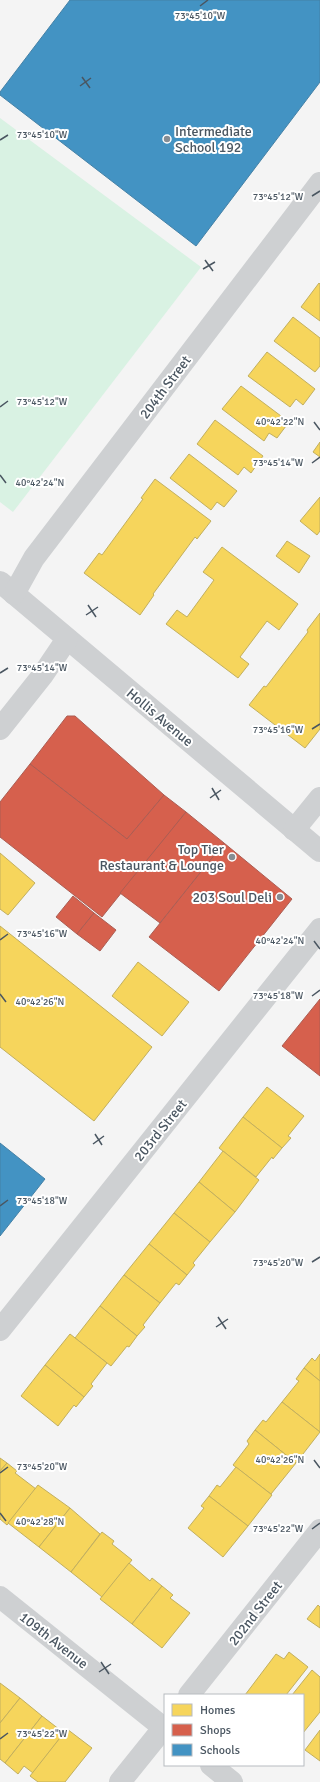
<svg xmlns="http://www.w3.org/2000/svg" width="320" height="1782" font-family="Signika,sans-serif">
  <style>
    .green { fill: #d9f2e3 }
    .homes { fill: #f6d55c; stroke: #c2af5e }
    .shops { fill: #d6604d; stroke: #ac5d53 }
    .schools { fill: #4393c3; stroke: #4581a6 }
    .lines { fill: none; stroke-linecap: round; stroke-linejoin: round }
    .minor { stroke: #ced0d2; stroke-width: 22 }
    .ticks { fill: none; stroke: #4a5661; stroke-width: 1.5 }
    .poi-dot { fill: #868d94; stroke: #fff; stroke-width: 1.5 }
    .labels { text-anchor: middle; stroke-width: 4; stroke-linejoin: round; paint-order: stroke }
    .poi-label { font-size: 14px; fill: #4a5661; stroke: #fff; text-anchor: end }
    .street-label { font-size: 14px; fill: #4a5661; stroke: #fff }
    .ticks-label { font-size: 10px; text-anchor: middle; fill: #4a5661; stroke: #fff; stroke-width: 4; stroke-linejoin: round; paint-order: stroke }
  </style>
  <rect width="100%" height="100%" fill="#f4f4f4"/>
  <polygon class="green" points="0,118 201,267 13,512 0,502"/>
  <g class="homes">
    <polygon points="319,283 320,284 320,321 301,307"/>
    <polygon points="293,317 320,338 320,366 315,372 274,341"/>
    <polygon points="267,352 315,389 303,405 296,399 290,407 248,376"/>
    <polygon points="241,386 289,422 277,438 269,433 264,441 222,409"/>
    <polygon points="215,420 263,456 251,473 244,467 238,475 197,444"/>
    <polygon points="320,442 320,457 313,452"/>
    <polygon points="189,454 237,491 224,507 217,502 211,510 170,478"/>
    <polygon points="155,479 211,521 197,539 195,537 153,594 154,595 140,615 84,573 99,553 102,555 143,499 141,498"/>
    <polygon points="320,497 320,531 317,535 300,521"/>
    <polygon points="287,541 310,556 299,573 276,556"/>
    <polygon points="222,547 298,604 279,630 267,621 240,657 249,664 238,678 166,624 177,610 187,617 214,580 203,572"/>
    <polygon points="320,613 320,729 305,748 249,705 264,686 266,687 308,632 307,630"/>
    <polygon points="0,853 35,883 8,915 0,909"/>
    <polygon points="0,926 152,1047 94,1121 0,1047"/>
    <polygon points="138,962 189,1002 162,1036 112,996"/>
    <polygon points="267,1087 304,1116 288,1136 291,1138 282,1148 243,1117"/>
    <polygon points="243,1117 282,1148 273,1159 272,1157 256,1177 219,1148"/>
    <polygon points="223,1151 259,1180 235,1212 199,1182"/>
    <polygon points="199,1182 235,1212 210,1242 174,1213"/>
    <polygon points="174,1213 210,1242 193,1263 195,1265 187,1275 149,1244"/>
    <polygon points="149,1244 187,1275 179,1285 176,1283 160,1303 124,1275"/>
    <polygon points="124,1275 160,1303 143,1325 145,1327 137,1336 100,1306"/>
    <polygon points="100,1306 137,1336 129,1347 127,1346 111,1366 75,1338"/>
    <polygon points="70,1334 107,1363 91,1384 93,1386 84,1397 45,1365"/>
    <polygon points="320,1354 320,1381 304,1368 312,1358 315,1361"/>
    <polygon points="45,1365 84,1397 76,1407 74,1405 58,1426 21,1396"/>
    <polygon points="304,1368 320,1381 320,1432 282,1402 299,1381 296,1379"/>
    <polygon points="282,1402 320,1432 296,1463 255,1430 263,1420 266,1422"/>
    <polygon points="255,1430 296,1463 271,1494 233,1465 249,1444 247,1441"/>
    <polygon points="0,1458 7,1463 0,1471"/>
    <polygon points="7,1463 17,1471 15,1473 36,1489 7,1525 0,1519 0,1471"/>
    <polygon points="236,1467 272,1495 248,1526 209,1496 217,1485 220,1487"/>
    <polygon points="38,1485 70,1508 39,1547 8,1523"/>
    <polygon points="209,1496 248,1526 223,1557 188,1528 204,1508 201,1506"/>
    <polygon points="70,1508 100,1534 71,1572 39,1547"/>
    <polygon points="102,1532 114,1541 112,1544 132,1560 102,1597 71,1572"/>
    <polygon points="129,1563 150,1581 152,1578 162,1586 132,1624 100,1599"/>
    <polygon points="162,1586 173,1595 170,1598 190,1613 162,1648 132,1624"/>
    <polygon points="318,1605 320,1607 320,1628 307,1619"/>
    <polygon points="289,1652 308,1667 286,1695 245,1695 276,1654 284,1659"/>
    <polygon points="312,1670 320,1677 320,1712 303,1733 303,1695 292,1695"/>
    <polygon points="0,1683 20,1698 0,1723"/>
    <polygon points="20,1698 42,1716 5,1763 0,1759 0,1723"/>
    <polygon points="42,1716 64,1733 33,1773 24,1766 18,1774 5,1763"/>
    <polygon points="67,1729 92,1748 65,1782 38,1782 30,1776"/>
    <polygon points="320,1730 320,1761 305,1750"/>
  </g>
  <g class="shops">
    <polygon points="67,716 75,716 164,795 127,839 30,764"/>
    <polygon points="30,764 127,839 164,795 186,812 102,917 0,837 0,802"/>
    <polygon points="186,812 224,843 160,923 120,893"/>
    <polygon points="224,843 292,899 219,991 149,937"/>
    <polygon points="73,896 94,913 77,934 56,917"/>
    <polygon points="94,913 116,930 100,951 77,934"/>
    <polygon points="320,999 320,1076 282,1046"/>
  </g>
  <g class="schools">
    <polygon points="70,0 320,0 320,82 196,246 0,95 0,92"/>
    <polygon points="0,1143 45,1179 0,1236"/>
  </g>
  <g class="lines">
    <g class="minor">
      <polyline points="0,582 320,851"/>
      <polyline points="14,594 34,558 320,183"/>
      <polyline points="0,729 42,676 67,639"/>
      <polyline points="294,830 320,798"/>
      <polyline points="0,1330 320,929"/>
      <polyline points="0,1597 165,1729"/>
      <polyline points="189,1695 320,1530"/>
      <polyline points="211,1765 232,1782"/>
      <polyline points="120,1782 165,1726"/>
    </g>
  </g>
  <path class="ticks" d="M200 6 208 0M82 77 90 88M80 86 91 78M0 140 8 135M312 196 320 191M205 260 213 271M203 269 215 262M0 407 8 401M314 422 320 430M312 463 320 457M0 475 6 483M88 605 96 617M86 615 98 607M0 673 8 668M312 729 320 724M212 788 219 800M210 798 221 790M0 940 8 934M314 941 320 949M0 994 6 1002M312 996 320 990M95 1134 102 1145M93 1144 104 1136M0 1206 8 1200M312 1262 320 1257M218 1317 226 1329M216 1327 228 1319M314 1460 320 1468M0 1473 8 1467M0 1513 6 1521M312 1529 320 1523M101 1662 109 1674M99 1672 111 1664M0 1739 8 1733"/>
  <g class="poi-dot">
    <circle cx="167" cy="139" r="4"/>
    <circle cx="232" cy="857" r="4"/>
    <circle cx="280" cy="897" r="4"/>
  </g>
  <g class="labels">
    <g class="poi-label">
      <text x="175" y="136" text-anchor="start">Intermediate<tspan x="175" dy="16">School 192</tspan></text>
      <text x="224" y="854">Top Tier<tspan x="224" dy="16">Restaurant &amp; Lounge</tspan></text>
      <text x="272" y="902">203 Soul Deli</text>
    </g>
    <g class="street-label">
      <text transform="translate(165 387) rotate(-53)" y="5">204th Street</text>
      <text transform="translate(160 717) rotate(40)" y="5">Hollis Avenue</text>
      <text transform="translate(160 1130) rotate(-51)" y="5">203rd Street</text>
      <text transform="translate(255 1613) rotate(-52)" y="5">202nd Street</text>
      <text transform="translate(54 1640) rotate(38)" y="5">109th Avenue</text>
    </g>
  </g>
  <g class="ticks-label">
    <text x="200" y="19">73°45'10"W</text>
    <text x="42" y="138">73°45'10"W</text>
    <text x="278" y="200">73°45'12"W</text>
    <text x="42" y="405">73°45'12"W</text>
    <text x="280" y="425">40°42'22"N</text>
    <text x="278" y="466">73°45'14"W</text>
    <text x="40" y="486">40°42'24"N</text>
    <text x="42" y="671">73°45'14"W</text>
    <text x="278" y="733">73°45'16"W</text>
    <text x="42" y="937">73°45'16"W</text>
    <text x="280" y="944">40°42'24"N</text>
    <text x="278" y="999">73°45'18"W</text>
    <text x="40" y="1005">40°42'26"N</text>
    <text x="42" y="1204">73°45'18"W</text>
    <text x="278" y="1266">73°45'20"W</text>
    <text x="280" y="1463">40°42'26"N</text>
    <text x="42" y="1470">73°45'20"W</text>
    <text x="40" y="1525">40°42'28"N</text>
    <text x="278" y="1532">73°45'22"W</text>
    <text x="42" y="1737">73°45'22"W</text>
  </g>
  <rect x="164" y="1694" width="140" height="72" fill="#ffffff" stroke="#b7bbc0"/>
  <rect x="172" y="1704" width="20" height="12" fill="#f6d55c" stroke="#b7bbc0"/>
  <text x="200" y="1714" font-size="12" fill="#4a5661">Homes</text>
  <rect x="172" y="1724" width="20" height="12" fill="#d6604d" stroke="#b7bbc0"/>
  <text x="200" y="1734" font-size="12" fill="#4a5661">Shops</text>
  <rect x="172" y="1744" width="20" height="12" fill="#4393c3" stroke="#b7bbc0"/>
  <text x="200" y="1754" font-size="12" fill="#4a5661">Schools</text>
</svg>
